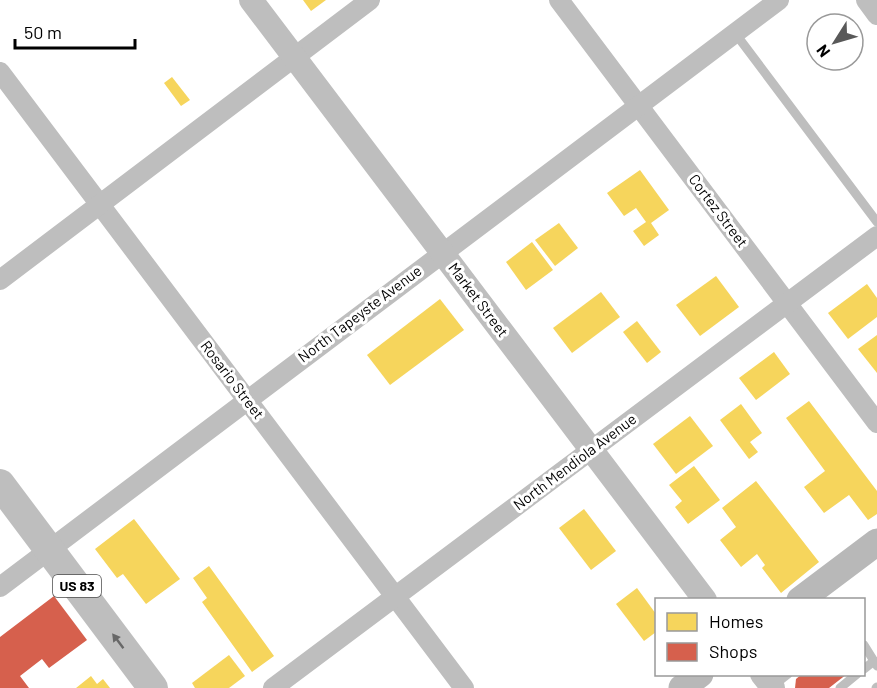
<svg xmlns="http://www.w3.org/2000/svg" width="877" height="688" font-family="Barlow,sans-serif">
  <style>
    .homes { fill: #f6d55c }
    .shops { fill: #d6604d }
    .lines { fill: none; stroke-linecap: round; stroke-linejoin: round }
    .service { stroke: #bebebe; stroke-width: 9 }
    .minor { stroke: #bebebe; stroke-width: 20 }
    .tertiary { stroke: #bebebe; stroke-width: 24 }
    .secondary { stroke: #b8b8b8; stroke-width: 27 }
    .primary { stroke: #bebebe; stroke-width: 30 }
    .oneway { fill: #686868 }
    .labels { text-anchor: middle; stroke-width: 6; stroke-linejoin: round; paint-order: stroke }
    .shield { fill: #fff; stroke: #4c4c4c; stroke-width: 1.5 }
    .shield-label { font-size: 14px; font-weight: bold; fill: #000 }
    .street-label { font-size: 15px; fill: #000; stroke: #fff }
  </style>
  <rect width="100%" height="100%" fill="#fff"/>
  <g class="homes">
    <polygon points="303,0 326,0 311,11"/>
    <polygon points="172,77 190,100 181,106 164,83"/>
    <polygon points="640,170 669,210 651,223 659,235 644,246 633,231 646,222 636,208 624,216 607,193"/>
    <polygon points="559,223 578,248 555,266 535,240"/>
    <polygon points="532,242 553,270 526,290 506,262"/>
    <polygon points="716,276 739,307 700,336 676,305"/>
    <polygon points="867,284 877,298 877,317 848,339 828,313"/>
    <polygon points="601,292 620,317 572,353 553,328"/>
    <polygon points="440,299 464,330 390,385 367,355"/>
    <polygon points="637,321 661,352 647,363 623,332"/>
    <polygon points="877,335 877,373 858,349"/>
    <polygon points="774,352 790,374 756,400 739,378"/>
    <polygon points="809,401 877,491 877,514 868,520 849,495 824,513 804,487 825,471 786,418"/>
    <polygon points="741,404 762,433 750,442 758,452 749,459 720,420"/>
    <polygon points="690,416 713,446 676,474 653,444"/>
    <polygon points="694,466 720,500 688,524 675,507 682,501 669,485"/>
    <polygon points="756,481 819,562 781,593 762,568 765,565 757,554 741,567 720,540 736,527 722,508"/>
    <polygon points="584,509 616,551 591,570 559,528"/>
    <polygon points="134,519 180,579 146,604 123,574 117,578 95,549"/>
    <polygon points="209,566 274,656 252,672 202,602 207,598 193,578"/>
    <polygon points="637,588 656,614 656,632 644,641 616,604"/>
    <polygon points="229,655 245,676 229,688 195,688 192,683"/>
    <polygon points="91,676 97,684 103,679 110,688 76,688"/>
  </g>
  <g class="shops">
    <polygon points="54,596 87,640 49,668 42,659 20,676 29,688 0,688 0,637"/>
    <polygon points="802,674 847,674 829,688 795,688 796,679"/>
  </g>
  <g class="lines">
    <g class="service">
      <polyline points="735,33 877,222"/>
      <polyline points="864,645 877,666"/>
      <polyline points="864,669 874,661"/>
      <polyline points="774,685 788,674"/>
      <polyline points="840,688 857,674"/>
      <polyline points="876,688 877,687"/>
    </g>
    <g class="minor">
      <polyline points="559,0 877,423"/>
      <polyline points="866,0 877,15"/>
      <polyline points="0,72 464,688"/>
      <polyline points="0,280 370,0"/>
      <polyline points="0,587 779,0"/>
      <polyline points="273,688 877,236"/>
    </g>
    <g class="tertiary">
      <polyline points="251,0 705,600"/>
      <polyline points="762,674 773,688"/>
    </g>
    <g class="secondary">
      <polyline points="800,600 877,542"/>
      <polyline points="682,688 700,674"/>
    </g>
    <polyline class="primary" points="0,484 153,688"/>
  </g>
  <defs><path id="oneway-solid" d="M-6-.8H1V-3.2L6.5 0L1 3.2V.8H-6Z" transform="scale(1.5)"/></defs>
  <use class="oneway" href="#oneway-solid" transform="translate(118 641) rotate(-127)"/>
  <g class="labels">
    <rect class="shield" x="53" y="575" width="48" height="22" rx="4.5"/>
    <g class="shield-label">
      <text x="77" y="591">US 83</text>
    </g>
    <g class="street-label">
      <text transform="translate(718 211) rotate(53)" y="5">Cortez Street</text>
      <text transform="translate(478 300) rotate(53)" y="5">Market Street</text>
      <text transform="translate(360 314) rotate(-37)" y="5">North Tapeyste Avenue</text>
      <text transform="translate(232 380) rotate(53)" y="5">Rosario Street</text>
      <text transform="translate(575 462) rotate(-37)" y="5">North Mendiola Avenue</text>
    </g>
  </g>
  <rect x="655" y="598" width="210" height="78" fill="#ffffff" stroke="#999999" stroke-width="1.5"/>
  <rect x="667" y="613" width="30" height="18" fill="#f6d55c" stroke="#999999" stroke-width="1.5"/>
  <text x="709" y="628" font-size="18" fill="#000000">Homes</text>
  <rect x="667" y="643" width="30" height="18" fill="#d6604d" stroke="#999999" stroke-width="1.5"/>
  <text x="709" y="658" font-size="18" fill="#000000">Shops</text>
  <g transform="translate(835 42) rotate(233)"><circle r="28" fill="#ffffff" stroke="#999999" stroke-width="1.5"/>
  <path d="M0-4.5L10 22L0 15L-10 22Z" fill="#595959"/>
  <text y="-9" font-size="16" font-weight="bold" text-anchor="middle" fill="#000000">N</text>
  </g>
  <path d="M15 39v9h120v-9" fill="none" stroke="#000000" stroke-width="3"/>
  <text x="24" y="39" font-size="18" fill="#000000" stroke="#ffffff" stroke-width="4.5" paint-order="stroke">50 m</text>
</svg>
